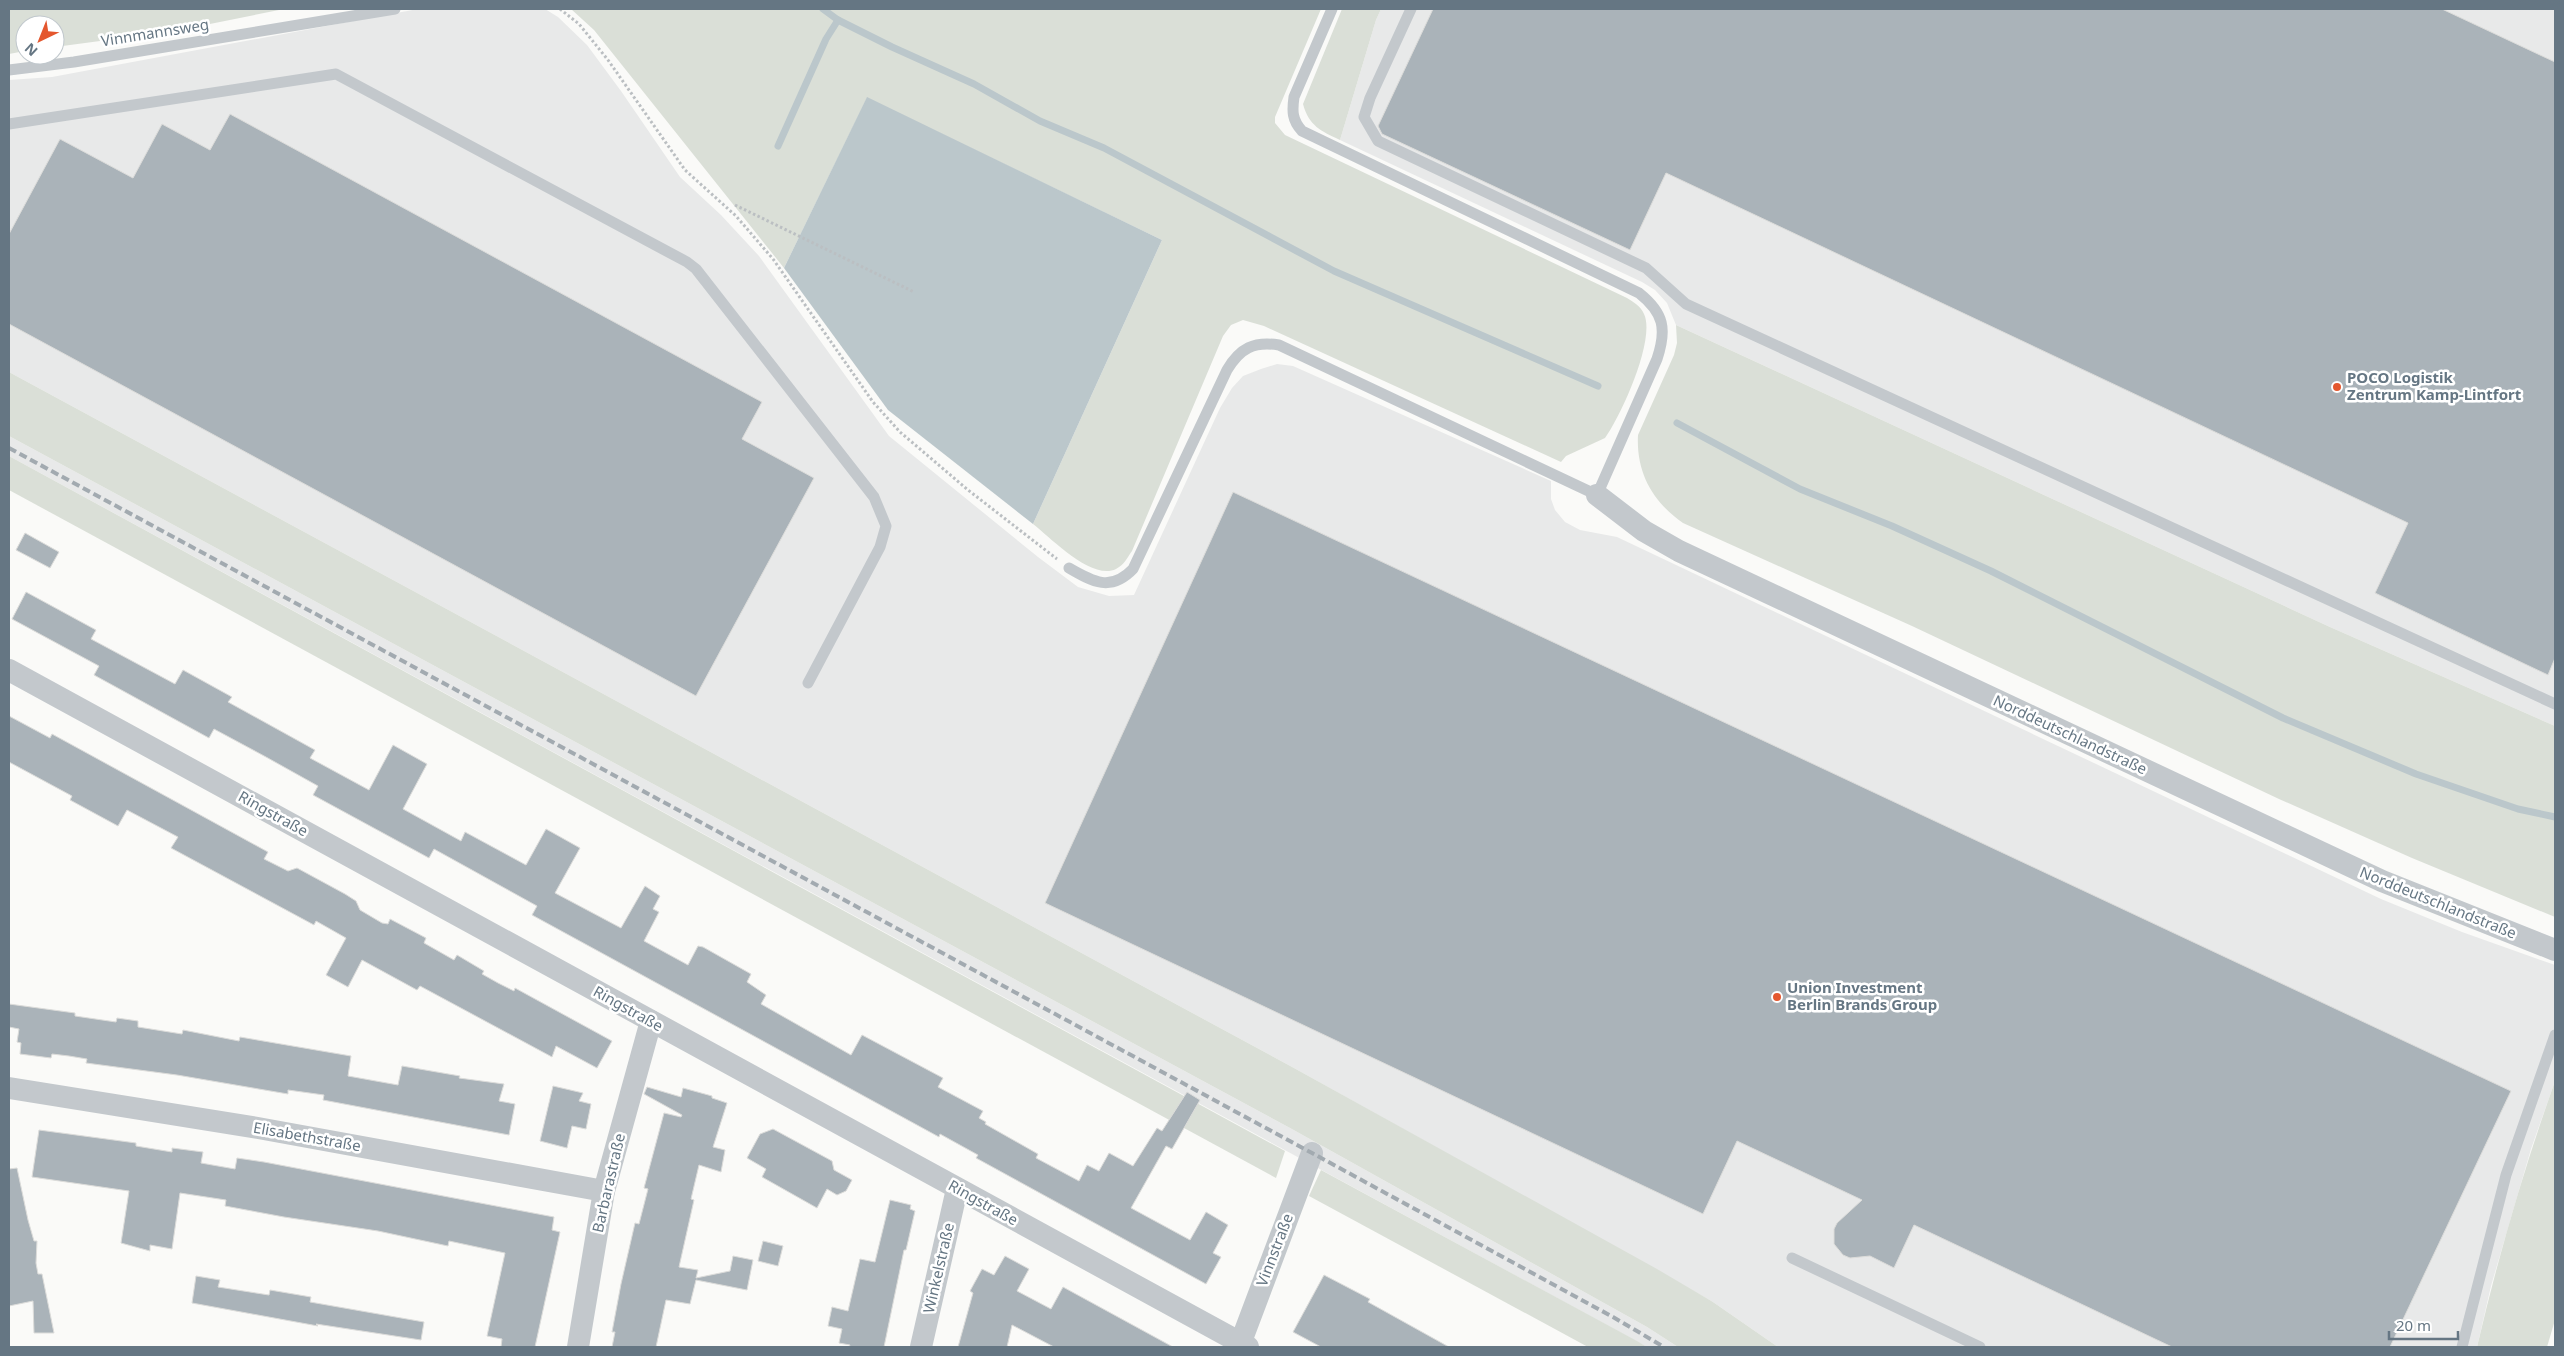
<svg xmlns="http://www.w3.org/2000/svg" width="2564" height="1356" font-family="'Noto Sans',sans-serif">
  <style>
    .built { fill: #e8e9e9 }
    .green { fill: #dadfd7 }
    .water { fill: #bbc7cb }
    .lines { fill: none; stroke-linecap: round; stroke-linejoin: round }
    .stream { stroke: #bbc7cb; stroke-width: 7 }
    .building { fill: #aab3b9; stroke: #dcdcda }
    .path { stroke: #bbbfc2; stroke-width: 3; stroke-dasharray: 2.5 2.5; stroke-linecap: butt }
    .service { stroke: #c3c8cc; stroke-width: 11 }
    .minor { stroke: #c3c8cc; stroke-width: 22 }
    .rail { stroke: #a2aab0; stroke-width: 4; stroke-dasharray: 8 4; stroke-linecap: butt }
    .poi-dot { fill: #e4572e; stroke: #fff; stroke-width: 2 }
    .labels { text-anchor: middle; stroke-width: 5; stroke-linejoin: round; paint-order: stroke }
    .street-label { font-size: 15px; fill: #657683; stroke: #fff }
    .poi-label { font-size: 15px; font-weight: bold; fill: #657683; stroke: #fff; text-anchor: start }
  </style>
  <rect width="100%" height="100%" fill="#fafaf8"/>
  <g class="built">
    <polygon points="418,9 545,9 558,17 587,45 621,91 680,177 721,215 759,256 889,436 1038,557 1078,587 1109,596 1134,595 1220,408 1232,388 1243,376 1261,369 1277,364 1293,366 1551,481 1551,499 1555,510 1565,522 1580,530 1617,537 2381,899 2462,932 2555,965 2555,1081 2531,1149 2491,1286 2477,1347 1778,1347 1713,1302 1294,1068 9,372 9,80 52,77"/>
    <polygon points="1381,9 2555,9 2555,726 2330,627 1676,325 1667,303 1655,290 1642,282 1340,140 1376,20"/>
    <polygon points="9,436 1290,1128 1647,1327 1678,1347 1647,1347 9,456"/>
  </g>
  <g class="green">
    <polygon points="9,9 284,9 175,31 55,47 55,25 25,25 25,51 9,54"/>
    <path d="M571 9H1321L1275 117V123L1285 135 1627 298C1633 302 1641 306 1644 314 1656 339 1621 416 1605 438L1566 456 1561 462 1264 326 1243 320 1231 325 1223 336 1132 551C1127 558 1124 565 1116 569 1092 581 1051 538 1033 524L1162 240 867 98 784 268 594 30Z"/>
    <path d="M1342 9H1381L1376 20 1340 140C1321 131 1309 126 1303 104Z"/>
    <path d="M1676 325 2330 627 2555 726V917L2412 858 2279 799 1912 626 1683 523C1653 502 1636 473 1638 435L1674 355 1677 343Z"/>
    <polygon points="9,372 1294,1068 1657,1269 1713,1302 1778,1347 1678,1347 1647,1327 1290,1128 9,436"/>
    <polygon points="9,456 1285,1151 1276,1178 9,490"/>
    <path d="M2555 1081V1320L2547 1347H2477C2498 1257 2524 1168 2555 1081Z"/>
    <polygon points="1321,1170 1637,1341 1647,1347 1588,1347 1309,1196"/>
  </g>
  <polygon class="water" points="867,97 1162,240 1033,524 888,410 784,268"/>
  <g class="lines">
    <g class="stream">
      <polyline points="823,9 838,20 892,47 974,84 1040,121 1104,148 1334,271 1598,386"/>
      <polyline points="778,146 826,39 838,20"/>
      <polyline points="1677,423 1800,489 1892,526 1991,571 2283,718 2416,774 2518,809 2555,817"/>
    </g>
  </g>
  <g class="building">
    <polygon points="1433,9 2442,9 2555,62 2555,658 2548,675 2375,593 2408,523 1666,173 1630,250 1382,134 1378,126"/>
    <polygon points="230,114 762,402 742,439 814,478 696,696 9,324 9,234 60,139 133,178 162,124 210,150"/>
    <polygon points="1233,492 2511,1091 2390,1347 2172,1347 1914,1225 1894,1268 1870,1256 1850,1258 1843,1255 1834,1244 1834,1229 1837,1223 1862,1200 1737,1141 1703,1214 1045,903"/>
    <polygon points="25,533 59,552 50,568 16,550"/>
    <polygon points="26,592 96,630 91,639 175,684 183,670 232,697 228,702 315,750 310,758 369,790 393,745 427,764 403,809 461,841 465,832 526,865 546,829 580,848 555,893 621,928 645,886 660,896 653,909 659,912 644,941 688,965 698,946 703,947 751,974 747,982 766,995 761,1004 851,1055 862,1035 943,1078 938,1087 983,1111 979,1118 986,1122 985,1124 1038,1154 1036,1158 1079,1181 1087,1165 1099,1171 1109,1153 1133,1166 1157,1128 1162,1131 1187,1092 1200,1100 1172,1149 1166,1146 1131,1208 1190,1240 1206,1212 1228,1225 1213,1253 1221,1257 1206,1284 976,1158 978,1155 940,1134 939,1137 532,915 537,906 434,849 429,858 313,795 318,786 266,757 214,729 209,738 94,675 99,666 12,619"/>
    <polygon points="9,716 50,738 52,734 268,852 264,859 288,871 297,868 345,894 356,901 360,910 382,923 388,924 390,919 426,938 424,943 454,960 457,955 484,971 482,974 498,983 514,991 515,988 612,1041 597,1068 556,1046 552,1057 420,986 417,990 362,960 348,987 326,975 346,938 316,921 314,925 171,848 178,837 127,810 118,826 70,800 72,796 9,762"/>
    <polygon points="9,1004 75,1013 75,1016 116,1022 117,1018 138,1021 138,1027 182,1034 183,1030 239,1041 240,1037 351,1056 348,1076 398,1085 402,1066 460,1076 459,1078 504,1084 499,1101 515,1104 509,1135 323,1100 324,1095 288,1090 288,1094 177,1075 86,1063 87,1059 69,1056 52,1054 51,1058 20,1054 21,1043 17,1042 19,1029 9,1027"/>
    <polygon points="553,1086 583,1093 579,1101 591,1104 586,1129 572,1126 567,1148 540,1141"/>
    <polygon points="647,1087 681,1097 683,1088 712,1096 712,1098 727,1103 713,1147 725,1150 721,1172 699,1165 691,1199 694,1200 679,1267 698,1270 696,1278 730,1271 733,1256 753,1260 747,1290 696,1280 690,1304 666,1300 656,1347 612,1347 615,1332 612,1332 621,1284 635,1223 639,1224 648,1189 644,1188 664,1113 681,1117 682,1115 644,1094"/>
    <polygon points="773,1129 832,1161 834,1170 852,1180 846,1191 837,1195 827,1189 817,1208 762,1177 766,1169 747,1158 760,1134"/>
    <polygon points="39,1130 136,1143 136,1146 172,1152 172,1148 203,1152 201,1163 235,1169 237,1158 264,1162 554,1217 552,1230 560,1232 535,1347 501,1347 502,1339 487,1336 505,1253 449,1241 448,1246 378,1231 284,1217 225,1206 226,1200 180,1193 172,1249 150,1245 150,1251 121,1243 129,1191 32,1177"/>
    <polygon points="17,1168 28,1220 34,1241 37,1241 36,1263 38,1274 42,1274 54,1333 34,1333 33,1301 9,1306 9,1169"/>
    <polygon points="890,1200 911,1205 910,1209 915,1211 906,1250 904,1250 884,1347 849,1347 850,1345 839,1343 842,1329 828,1326 832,1307 848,1311 860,1259 875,1262"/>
    <polygon points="763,1241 783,1246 778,1266 758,1261"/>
    <polygon points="1005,1256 1029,1269 1017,1291 1051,1309 1063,1287 1173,1347 1054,1347 1012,1325 1007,1347 958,1347 973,1293 970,1291 982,1269 994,1275"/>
    <polygon points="1324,1275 1370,1299 1368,1302 1449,1347 1321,1347 1293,1332"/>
    <polygon points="196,1276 220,1280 218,1287 269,1295 270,1290 311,1297 310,1302 424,1322 421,1340 316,1324 318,1326 192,1303"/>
  </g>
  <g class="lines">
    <g class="path">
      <polyline points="560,9 579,24 608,60 685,170 736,216 773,259 873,402 900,432 968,490 1057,559"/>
      <polyline points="735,205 914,292"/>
    </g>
    <g class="service">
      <polyline points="1411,9 1370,98 1364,117 1378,141 1646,268 1686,304 2555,704"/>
      <polyline points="9,70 74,62 395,9"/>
      <polyline points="9,124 336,74 687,262 696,269 874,497 886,526 880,547 808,683"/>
      <path d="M1069 568C1093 582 1111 592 1133 569L1227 370C1240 348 1254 341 1279 345L1597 495 1657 359C1667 329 1664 313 1639 293L1302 131C1292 120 1292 111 1294 97L1332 9"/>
      <polyline points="1792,1258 1980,1347"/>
      <polyline points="2462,1347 2506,1175 2555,1035"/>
    </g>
    <g class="minor">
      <polyline points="1597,495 1644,531 1679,551 2382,881 2555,950"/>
      <polyline points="9,670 1248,1347"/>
      <polyline points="9,1088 258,1128 604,1191"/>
      <polyline points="578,1347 604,1191 651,1021"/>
      <polyline points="921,1347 957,1189"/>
      <polyline points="1239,1347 1312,1153"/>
    </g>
    <polyline class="rail" points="9,448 1312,1153 1613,1317 1664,1347"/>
  </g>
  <g class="poi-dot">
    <circle cx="2337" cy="387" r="5"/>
    <circle cx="1777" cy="997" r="5"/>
  </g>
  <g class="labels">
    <g class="street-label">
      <text transform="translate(155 33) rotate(-9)" y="5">Vinnmannsweg</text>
      <text transform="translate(2070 735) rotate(25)" y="5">Norddeutschlandstraße</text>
      <text transform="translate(273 814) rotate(29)" y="5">Ringstraße</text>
      <text transform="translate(2438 903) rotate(22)" y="5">Norddeutschlandstraße</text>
      <text transform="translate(628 1009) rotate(29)" y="5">Ringstraße</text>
      <text transform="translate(307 1137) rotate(10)" y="5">Elisabethstraße</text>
      <text transform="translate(609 1183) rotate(-77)" y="5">Barbarastraße</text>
      <text transform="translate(983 1203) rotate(29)" y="5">Ringstraße</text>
      <text transform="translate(1275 1250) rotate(-69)" y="5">Vinnstraße</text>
      <text transform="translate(939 1268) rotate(-77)" y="5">Winkelstraße</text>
    </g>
    <g class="poi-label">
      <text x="2347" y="383">POCO Logistik<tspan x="2347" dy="17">Zentrum Kamp-Lintfort</tspan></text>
      <text x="1787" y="993">Union Investment<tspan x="1787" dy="17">Berlin Brands Group</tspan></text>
    </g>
  </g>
  <rect width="2564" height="1356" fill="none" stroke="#657683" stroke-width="20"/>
  <g transform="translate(40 40) rotate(223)"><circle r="24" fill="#ffffff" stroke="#c1c8cd"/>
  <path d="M0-4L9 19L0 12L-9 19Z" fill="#e4572e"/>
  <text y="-8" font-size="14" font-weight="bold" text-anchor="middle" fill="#657683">N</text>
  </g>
  <path d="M2389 1331v8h69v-8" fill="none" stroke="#657683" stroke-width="2.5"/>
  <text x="2396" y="1331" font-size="15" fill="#657683" stroke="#ffffff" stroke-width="4" paint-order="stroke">20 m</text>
</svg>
